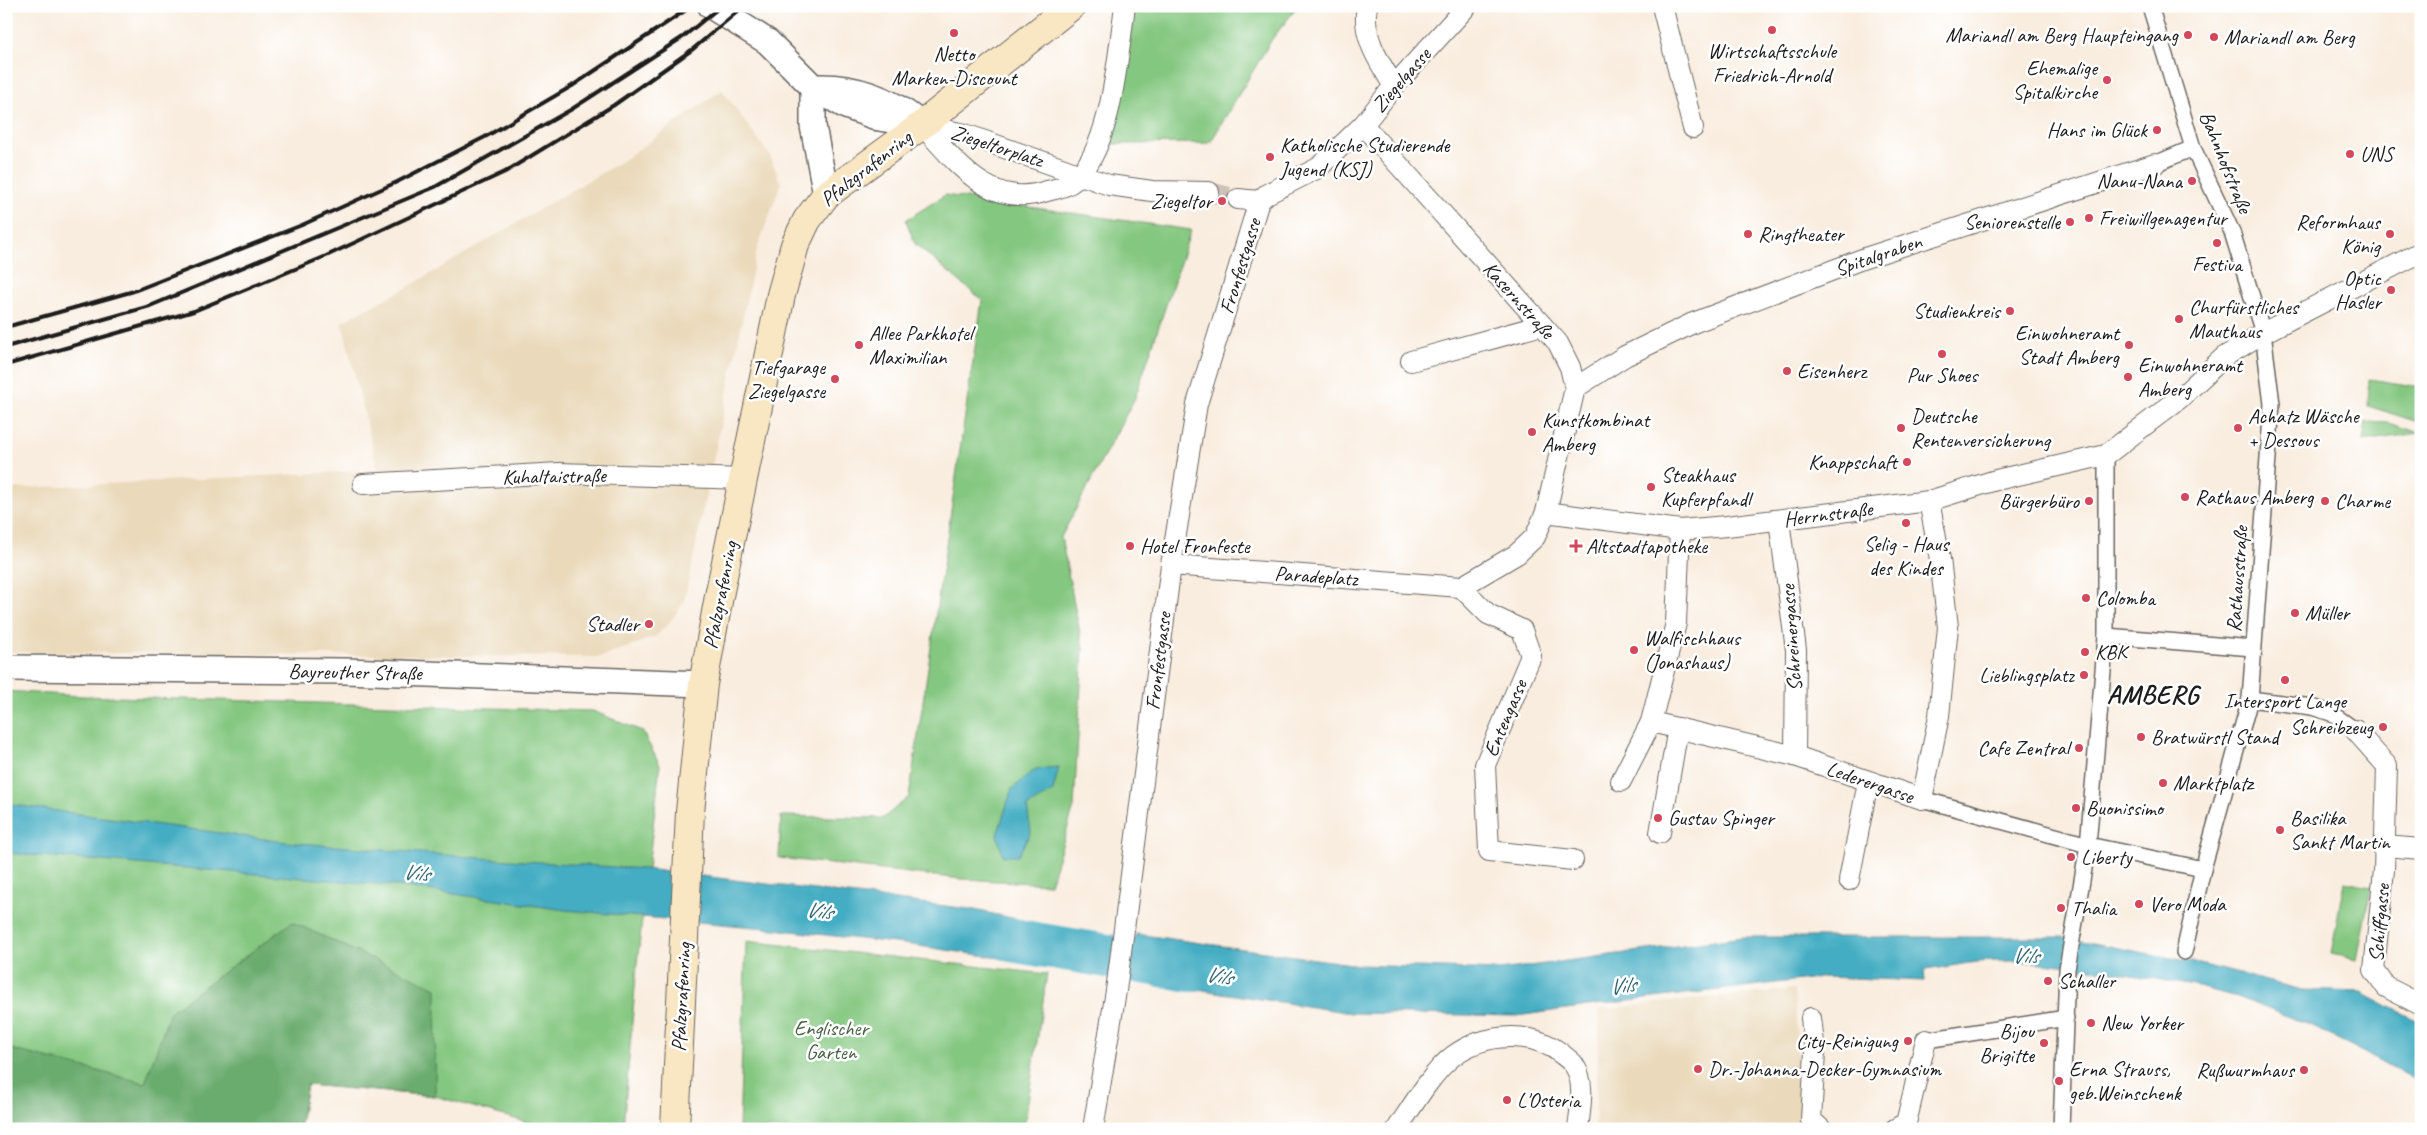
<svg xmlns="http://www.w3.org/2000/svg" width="2427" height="1135" font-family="Caveat,sans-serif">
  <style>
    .built { fill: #ead9ba }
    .green { fill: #84c780; stroke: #50724e }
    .forest { fill: #6bac6e; stroke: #446445 }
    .water { fill: #44adc3; stroke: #306470 }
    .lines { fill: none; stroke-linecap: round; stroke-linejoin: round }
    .river { stroke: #44adc3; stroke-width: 44 }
    .minor-tunnel { stroke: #cdc3b8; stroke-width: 20; stroke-dasharray: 20 10; stroke-linecap: butt }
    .pedestrian-casing { stroke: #696560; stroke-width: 18 }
    .minor-casing { stroke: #696560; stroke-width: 22 }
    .tertiary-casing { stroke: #696560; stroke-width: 28 }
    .secondary-casing { stroke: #696560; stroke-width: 30 }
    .pedestrian { stroke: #fff; stroke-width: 15 }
    .minor { stroke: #fff; stroke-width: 20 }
    .tertiary { stroke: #fff; stroke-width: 25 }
    .secondary { stroke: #f9e7c3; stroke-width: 28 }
    .rail { stroke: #1c1c1c; stroke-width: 4 }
    .poi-dot { fill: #d1495b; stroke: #fff; stroke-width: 2 }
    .labels { text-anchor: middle; stroke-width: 5; stroke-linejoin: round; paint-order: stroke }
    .poi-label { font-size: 21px; fill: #1c1c1c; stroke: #fff; text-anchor: start }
    .street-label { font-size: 21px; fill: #1c1c1c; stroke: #fff }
    .park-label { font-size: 21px; fill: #466044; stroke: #fff }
    .water-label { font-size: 22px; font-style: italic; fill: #306470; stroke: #fff }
    .district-label { font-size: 26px; font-weight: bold; letter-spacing: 1px; fill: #1c1c1c; stroke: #fff }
  </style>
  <rect width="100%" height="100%" fill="#fff"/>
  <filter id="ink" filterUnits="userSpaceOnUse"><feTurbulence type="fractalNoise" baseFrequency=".02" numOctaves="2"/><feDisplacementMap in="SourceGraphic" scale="10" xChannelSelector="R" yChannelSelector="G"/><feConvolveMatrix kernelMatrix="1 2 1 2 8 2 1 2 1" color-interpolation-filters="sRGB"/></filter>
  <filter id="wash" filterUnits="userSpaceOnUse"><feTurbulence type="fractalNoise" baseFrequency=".0096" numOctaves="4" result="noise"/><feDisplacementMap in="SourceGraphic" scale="20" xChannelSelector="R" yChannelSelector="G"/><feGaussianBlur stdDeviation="1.12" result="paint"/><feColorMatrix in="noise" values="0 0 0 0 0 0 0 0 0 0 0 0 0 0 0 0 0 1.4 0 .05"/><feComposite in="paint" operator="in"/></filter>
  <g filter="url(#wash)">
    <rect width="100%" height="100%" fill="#f9eddf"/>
    <g class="built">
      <polygon points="722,90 770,156 781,184 757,249 684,602 669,623 655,637 601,657 6,652 6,489 378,470 342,322 408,287 622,161"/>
      <polygon points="1794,989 1803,1129 1595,1129 1600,1009"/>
    </g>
    <g class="green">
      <polygon points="1133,6 1298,6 1272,39 1210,143 1111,144"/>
      <polygon points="945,195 1191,230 1135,398 1061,537 1083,649 1074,807 1050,884 961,879 779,858 781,816 883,818 909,797 982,300 915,244 906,220"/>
      <polygon points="2369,379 2421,387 2421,423 2368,406"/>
      <polygon points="2366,422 2388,423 2419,433 2363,441"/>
      <polygon points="6,691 80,696 593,711 642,731 660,765 637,964 623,1129 543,1129 543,1127 435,1096 307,1085 299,1129 6,1129"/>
      <polygon points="2344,882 2371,887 2357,959 2331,954"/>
      <polygon points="746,941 1047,974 1024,1129 739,1129"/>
    </g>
    <polygon class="forest" points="292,922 436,988 435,1096 307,1085 299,1129 6,1129 6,1048 145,1083 170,1012"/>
    <g class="water">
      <polygon points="1059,767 1053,791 1027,807 1031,832 1018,856 1003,856 997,835 1012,789 1036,769"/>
      <polygon points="6,804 286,842 494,859 645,869 970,909 1073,931 1067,968 912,945 765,928 565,910 399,886 6,853"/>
      <path d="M1136 934 1359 965 1500 970 1743 937H2062L2192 962 2302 990 2362 992 2421 1023V1083C2362 1050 2303 1020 2239 998 2198 985 2155 979 2113 972 2067 966 2023 958 1977 962 1959 964 1942 968 1924 970L1925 981 1825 977 1588 1006 1517 1016 1351 1013 1131 979Z"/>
    </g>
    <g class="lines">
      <polyline class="river" points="1011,940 1191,970"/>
    </g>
  </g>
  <g filter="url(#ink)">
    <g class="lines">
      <polyline class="minor-tunnel" points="1209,192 1238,199"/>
      <defs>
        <g id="pedestrian">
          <polyline points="2155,164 2193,148"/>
          <polyline points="2106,455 2106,636"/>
          <polyline points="2250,699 2312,707 2331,713 2355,730"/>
          <polyline points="1922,799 2088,845 2203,869 2250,699 2272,404 2263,333 2232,232 2193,148 2150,6"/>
          <polyline points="2184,952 2203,869"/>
          <polyline points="1926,1040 2066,1018"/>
          <polyline points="2061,1129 2067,969 2088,845 2106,636 2253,648"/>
        </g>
        <g id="minor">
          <path d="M1367 6C1361 35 1379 62 1394 86"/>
          <polyline points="1662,6 1693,128"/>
          <path d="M922 125C956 162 990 210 1047 191 1055 189 1066 187 1072 182 1112 152 1118 53 1125 6"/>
          <polyline points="922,125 965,134 1109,185 1152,191 1209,192"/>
          <polyline points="1238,199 1259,201"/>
          <polyline points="1259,201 1267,194 1318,168 1363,125 1394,86 1467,6"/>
          <polyline points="1411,361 1542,325"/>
          <polyline points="1575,388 1625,356 1693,323 1865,258 2155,164"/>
          <polyline points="363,484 559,473 744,479"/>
          <polyline points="1546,512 1680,530 1727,526 1929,501 1996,480 2106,455 2180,398 2224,357 2263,333 2421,252"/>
          <polyline points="1779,520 1796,650 1795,756"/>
          <polyline points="1171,565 1461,587 1517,554 1535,537 1546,512 1575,388 1570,367 1558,343 1363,125"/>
          <polyline points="1461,587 1488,614 1522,630 1531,656 1485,765 1489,851 1573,860"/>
          <polyline points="1651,722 1795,756 1922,799 1939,716 1948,627 1940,559 1929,501"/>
          <polyline points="2355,730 2387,766 2384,870 2374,970 2386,987 2421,1005"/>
          <polyline points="1621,781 1651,722 1676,623 1680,530"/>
          <polyline points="1660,833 1678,728"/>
          <polyline points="2385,846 2421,849"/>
          <polyline points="1849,880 1868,782"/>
          <polyline points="1811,1018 1815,1052 1811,1120 1821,1129"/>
          <polyline points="1093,1129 1116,991 1171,565 1197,404 1259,201"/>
          <path d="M1397 1129C1411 1108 1433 1071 1453 1056 1484 1033 1532 1029 1563 1055 1566 1058 1572 1061 1574 1065 1586 1082 1580 1110 1578 1129"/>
          <polyline points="1895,1129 1906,1123 1926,1040"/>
        </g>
        <g id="tertiary">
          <polyline points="711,6 768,42 813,87 846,106 879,118 922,125"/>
          <polyline points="813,87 813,126 826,195"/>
          <path d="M821 87C858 87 889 99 917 121"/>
          <polyline points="6,668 345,671 703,684"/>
        </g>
        <polyline id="secondary" points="675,1129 690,812 703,684 719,596 781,295 795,245 807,220 826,195 922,125 1071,6"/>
      </defs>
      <use href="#pedestrian" class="pedestrian-casing"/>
      <use href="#minor" class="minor-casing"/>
      <use href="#tertiary" class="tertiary-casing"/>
      <use href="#secondary" class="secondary-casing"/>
      <use href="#pedestrian" class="pedestrian"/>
      <use href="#minor" class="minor"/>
      <use href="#tertiary" class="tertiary"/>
      <use href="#secondary" class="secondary"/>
      <g class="rail">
        <polyline points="6,327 134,291 302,225 397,182 485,137 572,86 692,6"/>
        <polyline points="6,347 150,306 435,187 572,109 683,37 721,6"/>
        <polyline points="6,365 194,311 324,257 505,172 614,105 693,49 744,6"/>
      </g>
    </g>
  </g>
  <g class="poi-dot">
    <circle cx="1772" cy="30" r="5"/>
    <circle cx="954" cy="33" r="5"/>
    <circle cx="2188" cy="35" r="5"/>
    <circle cx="2214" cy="37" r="5"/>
    <circle cx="2107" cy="80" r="5"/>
    <circle cx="2157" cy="130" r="5"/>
    <circle cx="2350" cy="154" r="5"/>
    <circle cx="1270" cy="157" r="5"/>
    <circle cx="2192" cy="181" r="5"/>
    <circle cx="1222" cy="201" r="5"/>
    <circle cx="2089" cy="218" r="5"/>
    <circle cx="2070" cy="222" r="5"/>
    <circle cx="1748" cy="234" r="5"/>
    <circle cx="2390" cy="234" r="5"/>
    <circle cx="2217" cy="243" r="5"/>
    <circle cx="2391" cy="290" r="5"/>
    <circle cx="2010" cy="311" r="5"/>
    <circle cx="2179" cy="319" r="5"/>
    <circle cx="859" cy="345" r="5"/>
    <circle cx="2129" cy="345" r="5"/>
    <circle cx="1942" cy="354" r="5"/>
    <circle cx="1787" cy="371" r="5"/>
    <circle cx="2128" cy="377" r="5"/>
    <circle cx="835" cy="379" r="5"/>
    <circle cx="1901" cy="428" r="5"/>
    <circle cx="2238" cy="428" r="5"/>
    <circle cx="1532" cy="432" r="5"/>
    <circle cx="1907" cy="462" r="5"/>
    <circle cx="1651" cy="487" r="5"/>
    <circle cx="2185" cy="497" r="5"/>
    <circle cx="2089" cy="501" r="5"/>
    <circle cx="2325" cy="501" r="5"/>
    <circle cx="1906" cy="523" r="5"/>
    <circle cx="1130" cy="546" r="5"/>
    <path d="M1573.5 538.5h5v5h5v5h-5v5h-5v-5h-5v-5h5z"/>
    <circle cx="2086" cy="598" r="5"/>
    <circle cx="2295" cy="613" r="5"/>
    <circle cx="649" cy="624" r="5"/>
    <circle cx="1634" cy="650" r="5"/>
    <circle cx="2085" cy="652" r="5"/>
    <circle cx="2084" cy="675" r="5"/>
    <circle cx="2285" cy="680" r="5"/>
    <circle cx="2383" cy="727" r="5"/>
    <circle cx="2141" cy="737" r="5"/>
    <circle cx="2079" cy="748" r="5"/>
    <circle cx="2163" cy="783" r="5"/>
    <circle cx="2076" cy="808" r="5"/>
    <circle cx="1658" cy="818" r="5"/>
    <circle cx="2280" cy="830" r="5"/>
    <circle cx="2071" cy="857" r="5"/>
    <circle cx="2139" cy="904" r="5"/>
    <circle cx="2061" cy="908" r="5"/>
    <circle cx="2048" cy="981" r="5"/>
    <circle cx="2091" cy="1023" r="5"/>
    <circle cx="1908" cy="1041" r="5"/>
    <circle cx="2044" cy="1043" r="5"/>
    <circle cx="1698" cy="1069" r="5"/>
    <circle cx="2304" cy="1070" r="5"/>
    <circle cx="2059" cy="1081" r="5"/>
    <circle cx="1507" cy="1100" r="5"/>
  </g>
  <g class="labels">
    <g class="poi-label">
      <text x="2178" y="42" text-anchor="end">Mariandl am Berg Haupteingang</text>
      <text x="2224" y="44">Mariandl am Berg</text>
      <text x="1772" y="58" text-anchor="middle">Wirtschaftsschule<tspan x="1772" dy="24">Friedrich-Arnold</tspan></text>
      <text x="954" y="61" text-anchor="middle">Netto<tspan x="954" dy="24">Marken-Discount</tspan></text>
      <text x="2097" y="75" text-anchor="end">Ehemalige<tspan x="2097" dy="24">Spitalkirche</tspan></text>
      <text x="2147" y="137" text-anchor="end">Hans im Glück</text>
      <text x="1280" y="152">Katholische Studierende<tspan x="1280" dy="24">Jugend (KSJ)</tspan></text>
      <text x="2360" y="161">UNS</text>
      <text x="2182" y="188" text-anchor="end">Nanu-Nana</text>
      <text x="1212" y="208" text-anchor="end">Ziegeltor</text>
      <text x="2099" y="225">Freiwillgenagentur</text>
      <text x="2060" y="229" text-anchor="end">Seniorenstelle</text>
      <text x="2380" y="229" text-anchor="end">Reformhaus<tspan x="2380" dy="24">König</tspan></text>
      <text x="1758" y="241">Ringtheater</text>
      <text x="2217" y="271" text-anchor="middle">Festiva</text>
      <text x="2381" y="285" text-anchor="end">Optic<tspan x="2381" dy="24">Hasler</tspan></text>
      <text x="2189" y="314">Churfürstliches<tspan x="2189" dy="24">Mauthaus</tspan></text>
      <text x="2000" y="318" text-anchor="end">Studienkreis</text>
      <text x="869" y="340">Allee Parkhotel<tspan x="869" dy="24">Maximilian</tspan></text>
      <text x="2119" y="340" text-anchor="end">Einwohneramt<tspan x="2119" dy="24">Stadt Amberg</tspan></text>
      <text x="2138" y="372">Einwohneramt<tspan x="2138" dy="24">Amberg</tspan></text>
      <text x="825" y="374" text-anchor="end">Tiefgarage<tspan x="825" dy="24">Ziegelgasse</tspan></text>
      <text x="1797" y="378">Eisenherz</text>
      <text x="1942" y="382" text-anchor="middle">Pur Shoes</text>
      <text x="1911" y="423">Deutsche<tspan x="1911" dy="24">Rentenversicherung</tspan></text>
      <text x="2248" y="423">Achatz Wäsche<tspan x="2248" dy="24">+ Dessous</tspan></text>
      <text x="1542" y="427">Kunstkombinat<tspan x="1542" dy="24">Amberg</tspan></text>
      <text x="1897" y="469" text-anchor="end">Knappschaft</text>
      <text x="1661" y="482">Steakhaus<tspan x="1661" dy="24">Kupferpfandl</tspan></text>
      <text x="2195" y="504">Rathaus Amberg</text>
      <text x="2079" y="508" text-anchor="end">Bürgerbüro</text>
      <text x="2335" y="508">Charme</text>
      <text x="1906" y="551" text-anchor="middle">Selig - Haus<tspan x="1906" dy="24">des Kindes</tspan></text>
      <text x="1140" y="553">Hotel Fronfeste</text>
      <text x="1586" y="553">Altstadtapotheke</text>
      <text x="2096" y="605">Colomba</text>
      <text x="2305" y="620">Müller</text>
      <text x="639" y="631" text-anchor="end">Stadler</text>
      <text x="1644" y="645">Walfischhaus<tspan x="1644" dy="24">(Jonashaus)</tspan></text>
      <text x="2095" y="659">KBK</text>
      <text x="2074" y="682" text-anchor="end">Lieblingsplatz</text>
      <text x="2285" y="708" text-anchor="middle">Intersport Lange</text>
      <text x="2373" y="734" text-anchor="end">Schreibzeug</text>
      <text x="2151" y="744">Bratwürstl Stand</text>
      <text x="2069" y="755" text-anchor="end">Cafe Zentral</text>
      <text x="2173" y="790">Marktplatz</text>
      <text x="2086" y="815">Buonissimo</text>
      <text x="1668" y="825">Gustav Spinger</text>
      <text x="2290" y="825">Basilika<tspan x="2290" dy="24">Sankt Martin</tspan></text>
      <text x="2081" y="864">Liberty</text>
      <text x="2149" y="911">Vero Moda</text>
      <text x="2071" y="915">Thalia</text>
      <text x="2058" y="988">Schaller</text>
      <text x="2101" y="1030">New Yorker</text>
      <text x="2034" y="1038" text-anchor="end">Bijou<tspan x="2034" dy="24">Brigitte</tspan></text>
      <text x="1898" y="1048" text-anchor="end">City-Reinigung</text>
      <text x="1708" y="1076">Dr.-Johanna-Decker-Gymnasium</text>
      <text x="2069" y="1076">Erna Strauss,<tspan x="2069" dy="24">geb.Weinschenk</tspan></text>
      <text x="2294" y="1077" text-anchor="end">Rußwurmhaus</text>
      <text x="1517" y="1107">L'Osteria</text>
    </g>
    <g class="street-label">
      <text transform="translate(1401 80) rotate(-49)" y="7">Ziegelgasse</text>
      <text transform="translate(997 146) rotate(18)" y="7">Ziegeltorplatz</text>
      <text transform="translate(2226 162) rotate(68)" y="7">Bahnhofstraße</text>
      <text transform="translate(866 168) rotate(-38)" y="7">Pfalzgrafenring</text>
      <text transform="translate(1878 255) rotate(-19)" y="7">Spitalgraben</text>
      <text transform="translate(1240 266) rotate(-73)" y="7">Fronfestgasse</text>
      <text transform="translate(1519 300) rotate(48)" y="7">Kasernstraße</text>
      <text transform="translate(554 476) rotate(-1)" y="7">Kuhaltaistraße</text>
      <text transform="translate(1828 514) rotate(-7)" y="7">Herrnstraße</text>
      <text transform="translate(1316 576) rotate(4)" y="7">Paradeplatz</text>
      <text transform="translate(2237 579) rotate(-86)" y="7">Rathausstraße</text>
      <text transform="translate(720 595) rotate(-79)" y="7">Pfalzgrafenring</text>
      <text transform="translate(1791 638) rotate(-94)" y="7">Schreinergasse</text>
      <text transform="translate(1158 661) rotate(-83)" y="7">Fronfestgasse</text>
      <text transform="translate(355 672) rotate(1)" y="7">Bayreuther Straße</text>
      <text transform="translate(1505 718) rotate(-67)" y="7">Entengasse</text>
      <text transform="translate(1870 782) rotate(19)" y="7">Lederergasse</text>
      <text transform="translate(2379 923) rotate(-85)" y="7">Schiffgasse</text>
      <text transform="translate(681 997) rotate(-87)" y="7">Pfalzgrafenring</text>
    </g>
    <g class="park-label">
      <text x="831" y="1035">Englischer<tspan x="831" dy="24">Garten</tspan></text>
    </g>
    <g class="water-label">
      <text transform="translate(416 872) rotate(6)" y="8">Vils</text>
      <text transform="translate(819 910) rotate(7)" y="8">Vils</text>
      <text transform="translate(2025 955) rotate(1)" y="8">Vils</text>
      <text transform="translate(1219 975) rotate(9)" y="8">Vils</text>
      <text transform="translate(1622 985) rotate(-8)" y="8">Vils</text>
    </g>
    <g class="district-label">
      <text x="2153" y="703">AMBERG</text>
    </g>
  </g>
  <rect width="2427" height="1135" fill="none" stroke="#fff" stroke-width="25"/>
</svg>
